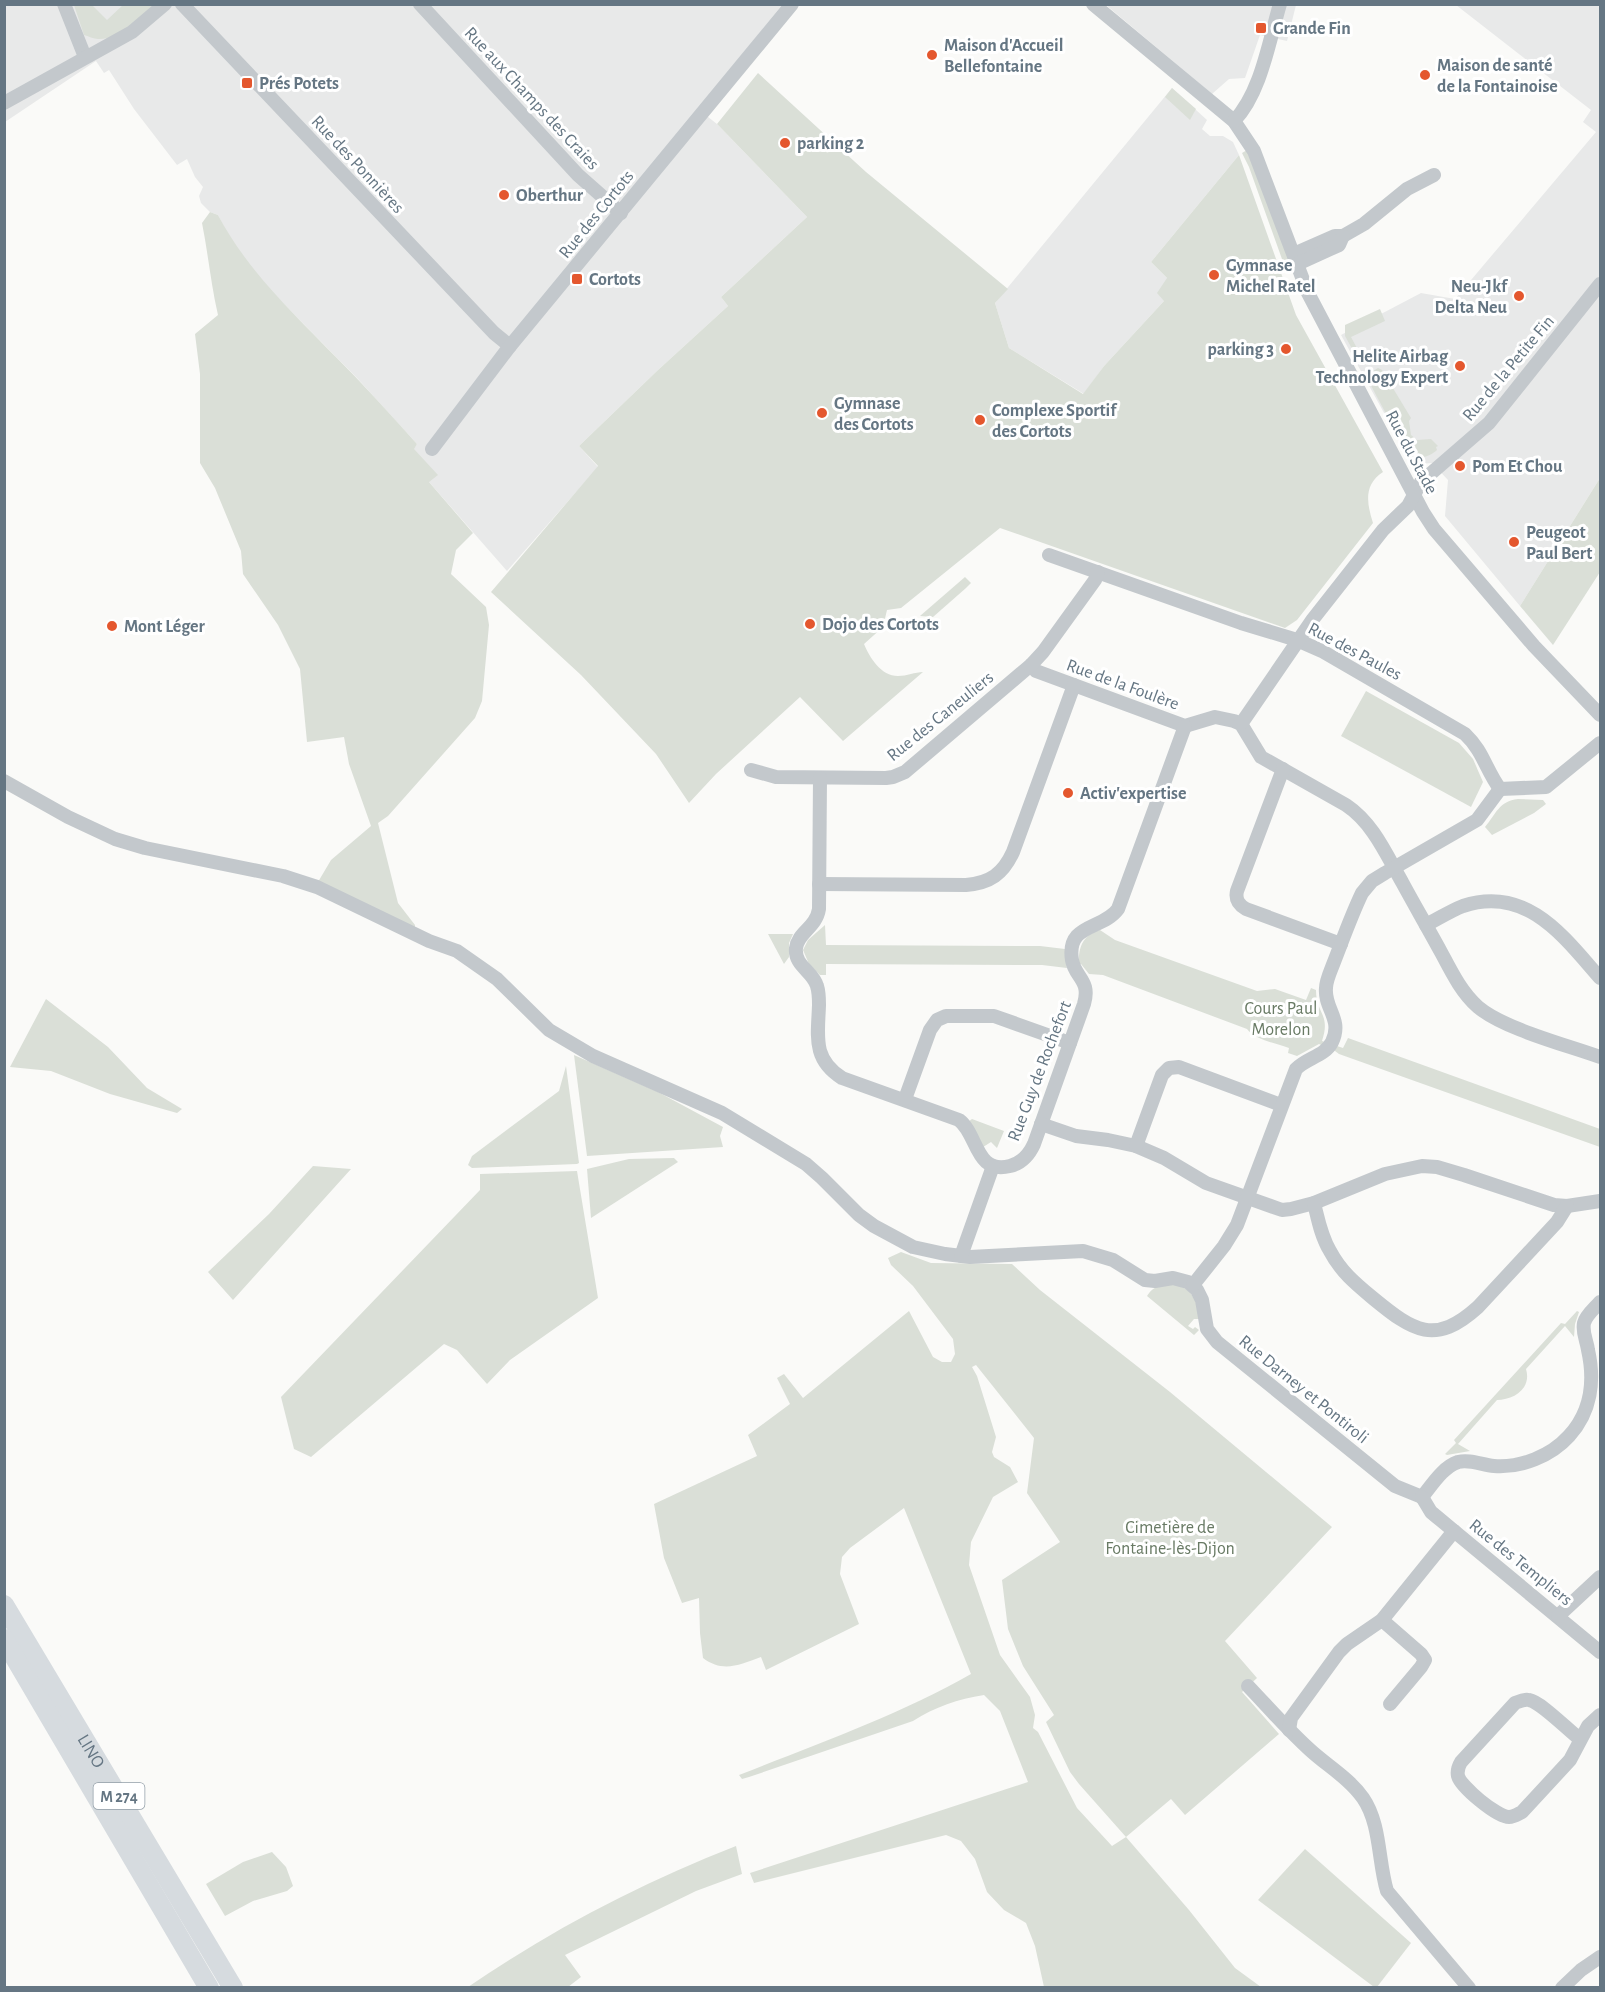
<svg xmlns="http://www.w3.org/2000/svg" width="1605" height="1992" font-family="'Alegreya Sans',sans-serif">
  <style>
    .built { fill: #e8e9e9 }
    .green { fill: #dadfd7; fill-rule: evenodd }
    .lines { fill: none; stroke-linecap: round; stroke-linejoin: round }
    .minor { stroke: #c3c8cc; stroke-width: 14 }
    .highway { stroke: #d6dbdf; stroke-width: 20 }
    .poi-dot { fill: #e4572e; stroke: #fff; stroke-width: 2 }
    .labels { text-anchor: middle; stroke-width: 6; stroke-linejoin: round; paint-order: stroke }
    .shield { fill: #fff; stroke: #939fa8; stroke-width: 1.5 }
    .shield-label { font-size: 16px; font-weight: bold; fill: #657683 }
    .poi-label { font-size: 18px; font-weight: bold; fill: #657683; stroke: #fff; text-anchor: start }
    .street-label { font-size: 18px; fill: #657683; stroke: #fff }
    .park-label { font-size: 18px; fill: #687a64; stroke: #fff }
  </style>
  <rect width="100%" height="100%" fill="#fafaf8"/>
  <g class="built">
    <polygon points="5,5 782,5 698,109 717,124 807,217 721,297 728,306 658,370 579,446 598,467 507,571 429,482 413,449 417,444 357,378 262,282 230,239 218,215 210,212 201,203 199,196 203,187 195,177 187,159 177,165 134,109 109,70 104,73 96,61 5,122"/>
    <polygon points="1106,5 1296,5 1287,41 1260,35 1245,78 1229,79 1212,94"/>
    <polygon points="1456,5 1600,5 1600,478 1520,606 1445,516 1448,480 1432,463 1418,464 1410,460 1341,335 1421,293 1455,299 1596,132 1583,122 1591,110"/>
    <polygon points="1172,88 1207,120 1202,129 1210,136 1223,136 1233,142 1239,155 1151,262 1167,278 1164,301 1104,366 1084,394 1009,348 995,303"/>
  </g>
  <g class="green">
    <path d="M74 5H92L107 20 123 5H155C140 18 120 40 98 39 94 39 88 36 84 35Z"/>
    <path d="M758 73 866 172 1008 289 995 303 1009 348 1083 394 1104 366 1164 301 1157 293 1167 278 1151 262 1239 155 1296 315 1383 472C1363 485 1367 504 1373 523L1297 620 1285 628 1000 528 901 608 887 610 883 627 864 644C870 658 881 676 898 676 907 676 915 672 923 672L843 741 800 697 716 774 689 803 656 754 581 675 491 592 598 466 579 446 658 370 728 306 721 297 807 217 717 124Z"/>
    <polygon points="1172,88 1196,109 1190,120 1165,97"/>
    <polygon points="1247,150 1292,268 1287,273 1249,167 1242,153"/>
    <path d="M210 212 218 215C247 270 292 312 335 356 363 384 390 414 417 444L414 449 438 475 429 482 473 533 456 550 451 574 486 607 489 625 482 701 475 718 388 816 378 823 398 903 415 925V927L413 928 318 882 331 860 371 826 349 764 344 737 307 742 300 669 278 625 243 574 241 551 215 488 200 463V374L195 334 218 315C211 285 208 253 202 223Z"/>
    <polygon points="1380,309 1385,321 1351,337 1366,365 1361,365 1345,336 1345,325"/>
    <path d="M1378 368 1382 370 1411 418 1409 421 1411 435 1417 440 1431 439 1438 446 1436 447 1437 450C1431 455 1424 459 1416 456 1403 450 1376 394 1368 380L1370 373Z"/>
    <polygon points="1600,478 1600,572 1553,645 1520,606"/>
    <polygon points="965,577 971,583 966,588 933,617 920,616"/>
    <polygon points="1366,691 1459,743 1473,759 1483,782 1471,807 1341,736"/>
    <path d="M1518 799 1543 800 1546 804 1534 813 1492 835 1485 827C1496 814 1499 801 1518 799Z"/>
    <path d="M825 925 826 945 1040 946 1065 949V959H1079C1079 945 1085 934 1100 930L1115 940 1257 991 1275 989 1306 1000 1311 988 1316 990C1316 1014 1331 1014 1322 1041L1343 1048 1348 1038 1600 1129V1147L1339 1054 1335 1051 1319 1044 1297 1056 1288 1053 1289 1048C1276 1043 1255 1040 1247 1029L1103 975 1089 974 1081 964H1066L1067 968 1042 965 826 964V975H820L809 964 803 950 808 940Z"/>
    <polygon points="768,934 793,934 789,943 789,957 784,964"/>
    <polygon points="46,999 108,1047 147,1088 182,1109 177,1113 110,1094 51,1071 10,1067"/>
    <polygon points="574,1055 658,1092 723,1127 720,1136 723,1147 587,1156"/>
    <polygon points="566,1066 579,1163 577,1164 472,1168 468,1165 472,1156 559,1091"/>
    <polygon points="972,1119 1004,1131 997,1148 991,1142 980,1149 968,1122"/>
    <polygon points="674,1158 678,1162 591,1218 587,1169 629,1159"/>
    <polygon points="313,1166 351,1169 233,1300 208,1272 269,1214"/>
    <polygon points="577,1171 598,1298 510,1360 487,1384 457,1350 444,1344 311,1457 294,1449 281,1397 480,1190 480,1174"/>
    <path d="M901 1252 931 1263 1012 1264 1040 1290 1170 1392 1332 1527 1225 1641 1257 1678 1242 1692 1279 1734 1185 1815 1171 1799 1126 1837 1189 1910 1235 1968 1261 1987H1044L1035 1946 1026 1923 1004 1910 987 1892 975 1859 961 1841 946 1835 754 1883 750 1873 1028 1782 1000 1711 984 1695C958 1699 935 1707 913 1721L749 1777 742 1779 739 1775C817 1744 897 1716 971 1674L904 1508 850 1548 842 1557 840 1574 859 1624 766 1670 761 1657C739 1665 723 1673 703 1658L700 1633 699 1598 682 1603 664 1558 654 1504 757 1456 748 1435 790 1404 777 1378 784 1374 803 1398 909 1311 933 1357 942 1362H951L955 1354 953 1339 913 1286 891 1265 888 1258ZM976 1365 1034 1438 1027 1493 1060 1542 1002 1580 1008 1629 1023 1666 1054 1715 1046 1722 1070 1772 1079 1784 1126 1837 1112 1846 1077 1808 1038 1732 1033 1728 1035 1715 1030 1697 1000 1655 969 1565 971 1542 993 1497 1018 1482 1010 1467 994 1457 992 1452 996 1437 977 1376 972 1367Z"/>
    <path d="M1176 1284C1193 1290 1198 1302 1199 1319H1194L1188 1326 1193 1329 1195 1327 1199 1330 1194 1335 1147 1296C1155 1284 1162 1286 1176 1284Z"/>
    <path d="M1577 1311 1579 1312 1575 1324 1574 1337 1565 1326 1526 1369C1532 1389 1513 1400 1497 1400L1458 1444 1470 1451 1447 1455 1445 1454 1456 1443 1454 1440 1561 1323 1565 1324Z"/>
    <path d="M736 1846 742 1874 696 1891 565 1955 581 1977 568 1987H468C553 1929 641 1883 736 1846Z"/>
    <polygon points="1305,1849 1411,1943 1377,1987 1374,1987 1258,1900"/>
    <polygon points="272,1852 286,1867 293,1886 287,1891 253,1901 225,1916 206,1884 243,1862"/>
  </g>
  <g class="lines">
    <g class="minor">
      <polyline points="64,4 85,57"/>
      <polyline points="182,4 494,333 510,346"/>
      <polyline points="420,4 578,175 621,213"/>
      <polyline points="1093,4 1234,121 1254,151 1308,293 1423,512 1434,529 1534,646 1600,715"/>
      <polyline points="4,103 132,32 165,4"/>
      <path d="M1234 121C1261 93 1269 41 1280 4"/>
      <polyline points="1294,254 1335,236 1343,236 1364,224 1407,189 1434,175"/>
      <polyline points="1297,264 1339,245 1343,236"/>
      <polyline points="432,449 510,346 792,4"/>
      <path d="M1049 555 1241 623 1297 640 1322 651 1465 734C1483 751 1486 770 1500 789"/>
      <path d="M1031 665 1036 671 1185 726 1215 717 1234 721 1241 724 1261 757 1346 805C1373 823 1386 854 1402 882 1415 906 1429 930 1442 954 1452 973 1462 993 1478 1007 1504 1029 1567 1045 1600 1057"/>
      <polyline points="1241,724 1313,619 1383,530 1408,506 1421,482 1489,423 1600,284"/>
      <path d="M1283 769 1237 891C1235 900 1239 905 1246 909L1341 944"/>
      <polyline points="751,770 776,777 886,778 893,777 905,772 1031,665 1043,652 1095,580 1098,572"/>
      <path d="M820 778 819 909C816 928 798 932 796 948 794 966 813 971 817 986 819 992 819 999 819 1005 818 1036 812 1059 842 1078L959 1120C978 1134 975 1175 1010 1166 1022 1163 1029 1155 1034 1144L1084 1004C1091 980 1075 978 1072 960 1066 923 1103 930 1118 909L1185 726"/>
      <polyline points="4,781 68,817 115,839 145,848 283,876 317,887 429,941 457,951 497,979 549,1030 593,1056 722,1113 806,1164 822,1178 859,1215 874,1226 913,1247 945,1254 970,1257 1083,1251 1113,1260 1145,1280 1155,1281 1173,1278 1188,1282 1197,1290 1202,1300 1207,1329 1217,1342 1395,1486 1422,1497"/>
      <polyline points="1500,789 1546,787 1600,743"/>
      <path d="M819 884 966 885C990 883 1003 874 1013 852L1074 685"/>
      <path d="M1426 925C1438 919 1450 911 1463 906 1527 885 1564 937 1600 978"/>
      <polyline points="905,1099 930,1030 937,1020 946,1016 994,1016 1070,1043"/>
      <polyline points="1041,1124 1076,1136 1108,1140 1136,1146 1164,1158 1206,1183 1282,1210 1291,1209 1314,1203 1385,1174 1422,1166 1437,1167 1464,1175 1554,1205 1567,1206 1600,1201"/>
      <polyline points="1136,1146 1162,1075 1169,1068 1179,1067 1281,1105"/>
      <path d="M1314 1203C1318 1219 1321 1236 1330 1251 1341 1272 1356 1284 1374 1299 1413 1331 1435 1346 1478 1307L1557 1222 1567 1206"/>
      <polyline points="961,1256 993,1166"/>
      <path d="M1193 1285 1224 1246 1237 1225 1296 1069C1306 1058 1325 1056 1332 1042 1343 1019 1324 1009 1326 988 1326 980 1331 970 1334 962 1343 939 1351 916 1362 893L1372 881 1385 873 1477 820 1500 789"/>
      <path d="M1422 1497C1432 1485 1443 1467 1458 1462 1470 1459 1482 1465 1494 1466 1521 1468 1551 1456 1569 1436 1591 1412 1595 1381 1588 1350 1587 1341 1582 1333 1584 1323 1586 1315 1595 1308 1600 1302"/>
      <polyline points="1422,1497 1431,1512 1437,1517 1600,1652"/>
      <polyline points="1558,1616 1600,1577"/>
      <polyline points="1382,1620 1421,1654 1425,1660 1421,1667 1390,1704"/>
      <path d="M1248 1686C1268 1707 1287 1729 1309 1749 1326 1765 1349 1778 1363 1798 1381 1824 1378 1862 1387 1891L1469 1988"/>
      <polyline points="1289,1730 1291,1718 1339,1652 1347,1644 1382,1620 1454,1531"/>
      <path d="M1580 1739C1569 1731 1541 1702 1529 1700 1524 1699 1520 1701 1515 1703L1461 1762C1458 1767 1457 1771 1458 1776 1461 1787 1497 1817 1509 1817 1514 1817 1518 1814 1522 1812L1570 1760 1588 1726 1600 1715"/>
      <polyline points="1562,1988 1581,1970 1600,1957"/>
    </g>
    <g class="highway">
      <path id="s1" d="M4 1605 233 1988"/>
      <polyline points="4,1639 209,1988"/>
    </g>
  </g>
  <g class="poi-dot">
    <rect x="1255" y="22" width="12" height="12" rx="3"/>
    <circle cx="932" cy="55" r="6"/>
    <circle cx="1425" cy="75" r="6"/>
    <rect x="241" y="77" width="12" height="12" rx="3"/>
    <circle cx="785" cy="143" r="6"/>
    <circle cx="504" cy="195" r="6"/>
    <circle cx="1214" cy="275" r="6"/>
    <rect x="571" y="273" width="12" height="12" rx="3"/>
    <circle cx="1519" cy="296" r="6"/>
    <circle cx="1286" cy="349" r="6"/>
    <circle cx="1460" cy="366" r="6"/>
    <circle cx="822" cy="413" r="6"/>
    <circle cx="980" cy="420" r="6"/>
    <circle cx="1460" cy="466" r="6"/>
    <circle cx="1514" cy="542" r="6"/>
    <circle cx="810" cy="624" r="6"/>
    <circle cx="112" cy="626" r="6"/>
    <circle cx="1068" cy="793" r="6"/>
  </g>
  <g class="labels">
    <rect class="shield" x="93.5" y="1783" width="51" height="26" rx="4.5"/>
    <g class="shield-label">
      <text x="119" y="1802">M 274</text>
    </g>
    <g class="poi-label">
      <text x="1273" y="34">Grande Fin</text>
      <text x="944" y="51">Maison d'Accueil<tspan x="944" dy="21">Bellefontaine</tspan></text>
      <text x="1437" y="71">Maison de santé<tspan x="1437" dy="21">de la Fontainoise</tspan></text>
      <text x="259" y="89">Prés Potets</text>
      <text x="797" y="149">parking 2</text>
      <text x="516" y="201">Oberthur</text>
      <text x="1226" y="271">Gymnase<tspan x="1226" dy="21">Michel Ratel</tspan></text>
      <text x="589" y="285">Cortots</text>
      <text x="1507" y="292" text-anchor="end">Neu-Jkf<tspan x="1507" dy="21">Delta Neu</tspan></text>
      <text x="1274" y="355" text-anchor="end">parking 3</text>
      <text x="1448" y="362" text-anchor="end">Helite Airbag<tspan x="1448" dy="21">Technology Expert</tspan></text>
      <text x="834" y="409">Gymnase<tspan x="834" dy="21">des Cortots</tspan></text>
      <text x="992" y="416">Complexe Sportif<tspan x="992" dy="21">des Cortots</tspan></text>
      <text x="1472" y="472">Pom Et Chou</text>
      <text x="1526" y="538">Peugeot<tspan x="1526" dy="21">Paul Bert</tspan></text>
      <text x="822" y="630">Dojo des Cortots</text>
      <text x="124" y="632">Mont Léger</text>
      <text x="1080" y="799">Activ'expertise</text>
    </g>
    <g class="street-label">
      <text transform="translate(532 98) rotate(47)" y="6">Rue aux Champs des Craies</text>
      <text transform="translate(358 164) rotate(47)" y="6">Rue des Ponnières</text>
      <text transform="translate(596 214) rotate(-51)" y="6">Rue des Cortots</text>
      <text transform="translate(1508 368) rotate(-50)" y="6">Rue de la Petite Fin</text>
      <text transform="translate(1412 452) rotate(62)" y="6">Rue du Stade</text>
      <text transform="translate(1355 651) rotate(28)" y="6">Rue des Paules</text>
      <text transform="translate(1123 684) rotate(20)" y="6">Rue de la Foulère</text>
      <text transform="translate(940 716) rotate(-39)" y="6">Rue des Caneuliers</text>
      <text transform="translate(1039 1071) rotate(-69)" y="6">Rue Guy de Rochefort</text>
      <text transform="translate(1304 1389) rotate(39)" y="6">Rue Darney et Pontiroli</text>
      <text transform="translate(1521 1562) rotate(39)" y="6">Rue des Templiers</text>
      <text dy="6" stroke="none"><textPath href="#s1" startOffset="170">LINO</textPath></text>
    </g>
    <g class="park-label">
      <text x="1281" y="1014">Cours Paul<tspan x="1281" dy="21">Morelon</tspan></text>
      <text x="1170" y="1533">Cimetière de<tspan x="1170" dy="21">Fontaine-lès-Dijon</tspan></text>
    </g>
  </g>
  <rect width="1605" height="1992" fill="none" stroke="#657683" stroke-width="12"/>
</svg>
